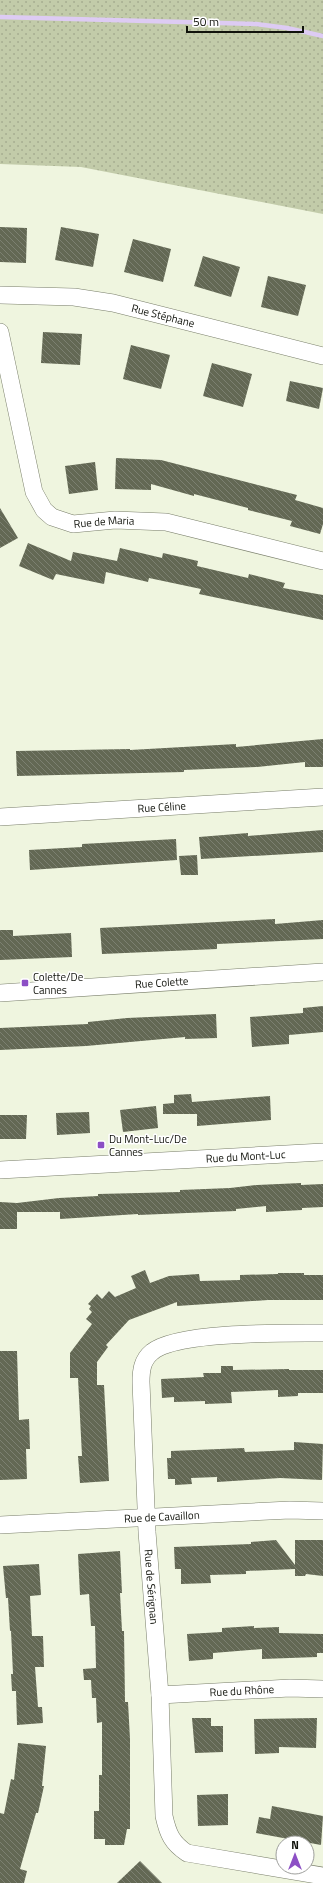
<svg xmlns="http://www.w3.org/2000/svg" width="323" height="1883" font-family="'Titillium Web',sans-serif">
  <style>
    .grass { fill: url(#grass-dots) }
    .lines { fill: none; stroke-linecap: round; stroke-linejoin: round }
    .stream { stroke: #ddcbf3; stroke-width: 4.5 }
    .building { fill: url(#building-back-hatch) }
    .street-casing { stroke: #797e6a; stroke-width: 18 }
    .street { stroke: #fff; stroke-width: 17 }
    .poi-dot { fill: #8c4fc5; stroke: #fff; stroke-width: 1.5 }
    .labels { text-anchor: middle; stroke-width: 3; stroke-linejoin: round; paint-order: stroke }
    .street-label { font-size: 11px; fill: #10120b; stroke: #fff }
    .poi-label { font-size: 11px; fill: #10120b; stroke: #fff; text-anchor: start }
  </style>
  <defs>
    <pattern id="grass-dots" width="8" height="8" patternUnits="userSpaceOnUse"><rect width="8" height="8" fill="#c2cba9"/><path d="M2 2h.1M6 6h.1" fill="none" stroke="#a6ad90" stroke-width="1.8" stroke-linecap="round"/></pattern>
    <pattern id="building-back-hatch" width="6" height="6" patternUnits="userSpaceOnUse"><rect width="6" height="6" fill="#636854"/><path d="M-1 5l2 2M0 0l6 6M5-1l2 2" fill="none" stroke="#7c8071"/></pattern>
  </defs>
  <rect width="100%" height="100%" fill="#eff5df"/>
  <polygon class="grass" points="0,0 323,0 323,214 81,167 0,164"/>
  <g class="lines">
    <polyline class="stream" points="0,17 256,24 287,28 323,36"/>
  </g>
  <g class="building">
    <polygon points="0,227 27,228 26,263 0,262"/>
    <polygon points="61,227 99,234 93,267 55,260"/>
    <polygon points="133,239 171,249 163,282 124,272"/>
    <polygon points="203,256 240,267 231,297 194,286"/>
    <polygon points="268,276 306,285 298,316 261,307"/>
    <polygon points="43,332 82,334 80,365 41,363"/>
    <polygon points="131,345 170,355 161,389 123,379"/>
    <polygon points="212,363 252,374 243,407 203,396"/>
    <polygon points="290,381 323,388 319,409 286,401"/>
    <polygon points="116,458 161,460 297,495 295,500 323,508 323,524 320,534 290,526 292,521 248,510 248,508 194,494 194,496 151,484 151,490 115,489"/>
    <polygon points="95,462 98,490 69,494 65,466"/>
    <polygon points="0,508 18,538 0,548"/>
    <polygon points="28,543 71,561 73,552 117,561 120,548 162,558 163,553 198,561 197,566 248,578 249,574 285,583 283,588 323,595 323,620 199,594 201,589 149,578 148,582 106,572 104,584 56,574 53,580 19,566"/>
    <polygon points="323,739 323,767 305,767 305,762 257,767 184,770 184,772 17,776 16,751 130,749 130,750 236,744 236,747"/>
    <polygon points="323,830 323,852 201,859 199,837 248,833 248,836"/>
    <polygon points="176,839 177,860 30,870 29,850 82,847 82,844"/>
    <polygon points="197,855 198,875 181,875 179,856"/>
    <polygon points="275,919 275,924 323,920 323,939 217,944 217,949 102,954 100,928"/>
    <polygon points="0,930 13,930 13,936 71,933 72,957 0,960"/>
    <polygon points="323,1006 323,1032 289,1035 289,1044 252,1047 250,1017 303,1013 303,1008"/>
    <polygon points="216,1014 217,1038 185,1039 185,1037 86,1046 0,1050 0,1028 88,1024 88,1022 127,1018"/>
    <polygon points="191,1094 192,1102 270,1096 271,1120 197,1126 197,1114 163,1114 163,1104 174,1103 174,1095"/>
    <polygon points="156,1106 158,1128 123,1132 120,1110"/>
    <polygon points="89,1112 90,1133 57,1135 56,1113"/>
    <polygon points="0,1115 27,1115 26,1139 0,1139"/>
    <polygon points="301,1183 301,1185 323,1184 323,1207 302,1208 302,1210 266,1212 266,1206 236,1209 236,1211 138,1215 138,1214 60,1219 60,1212 17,1212 17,1229 0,1229 0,1202 17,1203 59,1198 98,1196 98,1194 180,1192 180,1190 230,1188 257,1185"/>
    <polygon points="145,1270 150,1283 169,1276 199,1274 200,1281 240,1280 240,1275 278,1274 278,1273 304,1273 304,1275 323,1275 323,1300 268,1300 177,1306 177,1302 129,1320 106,1345 108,1347 97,1362 97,1385 104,1385 109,1481 80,1483 78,1456 82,1456 78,1378 70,1378 70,1353 92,1324 86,1319 92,1312 89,1309 91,1306 88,1304 97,1294 102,1299 109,1291 115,1297 136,1288 131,1276"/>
    <polygon points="0,1351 17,1351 19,1420 29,1419 30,1449 26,1449 27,1479 0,1480"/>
    <polygon points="221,1366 233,1366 233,1370 289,1369 289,1370 323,1370 323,1393 298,1393 298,1396 278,1397 278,1390 231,1392 232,1403 205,1404 205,1401 174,1402 174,1397 162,1398 161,1379 204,1377 203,1373 221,1373"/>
    <polygon points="294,1442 323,1444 322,1480 280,1478 217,1482 217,1477 191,1478 192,1484 175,1485 175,1479 168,1479 167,1458 171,1458 171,1451 244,1448 245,1452 294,1450"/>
    <polygon points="276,1540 295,1565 295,1540 323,1540 323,1576 306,1574 305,1576 295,1576 295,1569 246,1571 246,1574 210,1575 211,1583 181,1584 181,1569 175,1569 174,1547 251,1544 251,1542"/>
    <polygon points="120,1551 122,1593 120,1593 122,1631 124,1631 125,1702 128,1702 130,1739 130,1829 127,1829 124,1845 105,1845 105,1839 94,1839 94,1811 99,1811 99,1775 102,1775 102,1722 97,1723 96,1698 92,1698 91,1680 84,1680 83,1669 96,1668 95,1626 91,1626 89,1594 80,1595 78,1554"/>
    <polygon points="39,1564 41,1595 30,1596 32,1636 43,1636 44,1667 35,1667 38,1707 42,1707 43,1723 17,1725 16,1691 12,1691 11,1674 13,1674 11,1631 10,1631 8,1598 6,1598 3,1566"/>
    <polygon points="254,1626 254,1628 279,1627 279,1633 323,1634 323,1653 317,1653 317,1657 262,1659 262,1649 213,1653 213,1659 189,1661 187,1634 222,1632 222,1628"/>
    <polygon points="192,1718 211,1718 211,1726 223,1726 223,1752 195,1753"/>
    <polygon points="317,1718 316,1748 279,1747 279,1753 255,1754 254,1719"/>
    <polygon points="18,1743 46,1746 42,1786 44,1786 38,1813 36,1813 20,1869 27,1871 24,1883 0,1883 0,1813 4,1814 11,1779 14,1780"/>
    <polygon points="228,1794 228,1825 198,1826 197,1795"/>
    <polygon points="272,1806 323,1816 321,1845 256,1833 259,1817 270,1819"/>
    <polygon points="140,1861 162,1883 117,1883"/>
  </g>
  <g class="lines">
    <defs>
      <g id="street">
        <path id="s1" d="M0 295 74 297 113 303 323 356"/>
        <path id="s2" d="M0 332 34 492 44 510 52 517 73 524 115 520 166 522 323 561"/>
        <path id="s3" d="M0 817 323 797"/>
        <path id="s4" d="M0 993 323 972"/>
        <path id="s5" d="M0 1170 323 1152"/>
        <path id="s6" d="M323 1333C287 1333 177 1331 152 1352 142 1360 141 1371 141 1382L147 1532 160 1695 164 1816C168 1834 172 1843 187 1853L323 1876"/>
        <path id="s7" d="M0 1525 290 1510 323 1511"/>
        <path id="s8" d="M160 1695 290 1688 323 1689"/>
      </g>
    </defs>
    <use href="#street" class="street-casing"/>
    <use href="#street" class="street"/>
  </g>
  <g class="poi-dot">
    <rect x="21" y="979" width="8" height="8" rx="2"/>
    <rect x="97" y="1141" width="8" height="8" rx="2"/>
  </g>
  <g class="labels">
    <g class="street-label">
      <text dy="4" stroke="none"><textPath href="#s1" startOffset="165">Rue Stéphane</textPath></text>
      <text dy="4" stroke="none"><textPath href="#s2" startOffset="248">Rue de Maria</textPath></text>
      <text dy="4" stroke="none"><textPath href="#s3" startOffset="162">Rue Céline</textPath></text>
      <text dy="4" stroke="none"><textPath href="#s4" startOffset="162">Rue Colette</textPath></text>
      <text dy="4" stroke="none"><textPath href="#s5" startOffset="246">Rue du Mont-Luc</textPath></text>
      <text dy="4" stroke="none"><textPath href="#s7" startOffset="162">Rue de Cavaillon</textPath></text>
      <text dy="4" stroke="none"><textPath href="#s6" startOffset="412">Rue de Sérignan</textPath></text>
      <text dy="4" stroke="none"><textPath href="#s8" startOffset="82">Rue du Rhône</textPath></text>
    </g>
    <g class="poi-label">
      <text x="33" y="981">Colette/De<tspan x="33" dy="13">Cannes</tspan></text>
      <text x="109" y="1143">Du Mont-Luc/De<tspan x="109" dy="13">Cannes</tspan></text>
    </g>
  </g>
  <g transform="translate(295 1855)"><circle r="19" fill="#ffffff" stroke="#9fa09d"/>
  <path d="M0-3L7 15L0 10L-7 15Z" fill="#8c4fc5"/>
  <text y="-6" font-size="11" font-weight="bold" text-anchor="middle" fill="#10120b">N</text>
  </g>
  <path d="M187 26v6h116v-6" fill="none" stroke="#10120b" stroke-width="2"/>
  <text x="193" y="26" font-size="12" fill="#10120b" stroke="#ffffff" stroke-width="3" paint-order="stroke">50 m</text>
</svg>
